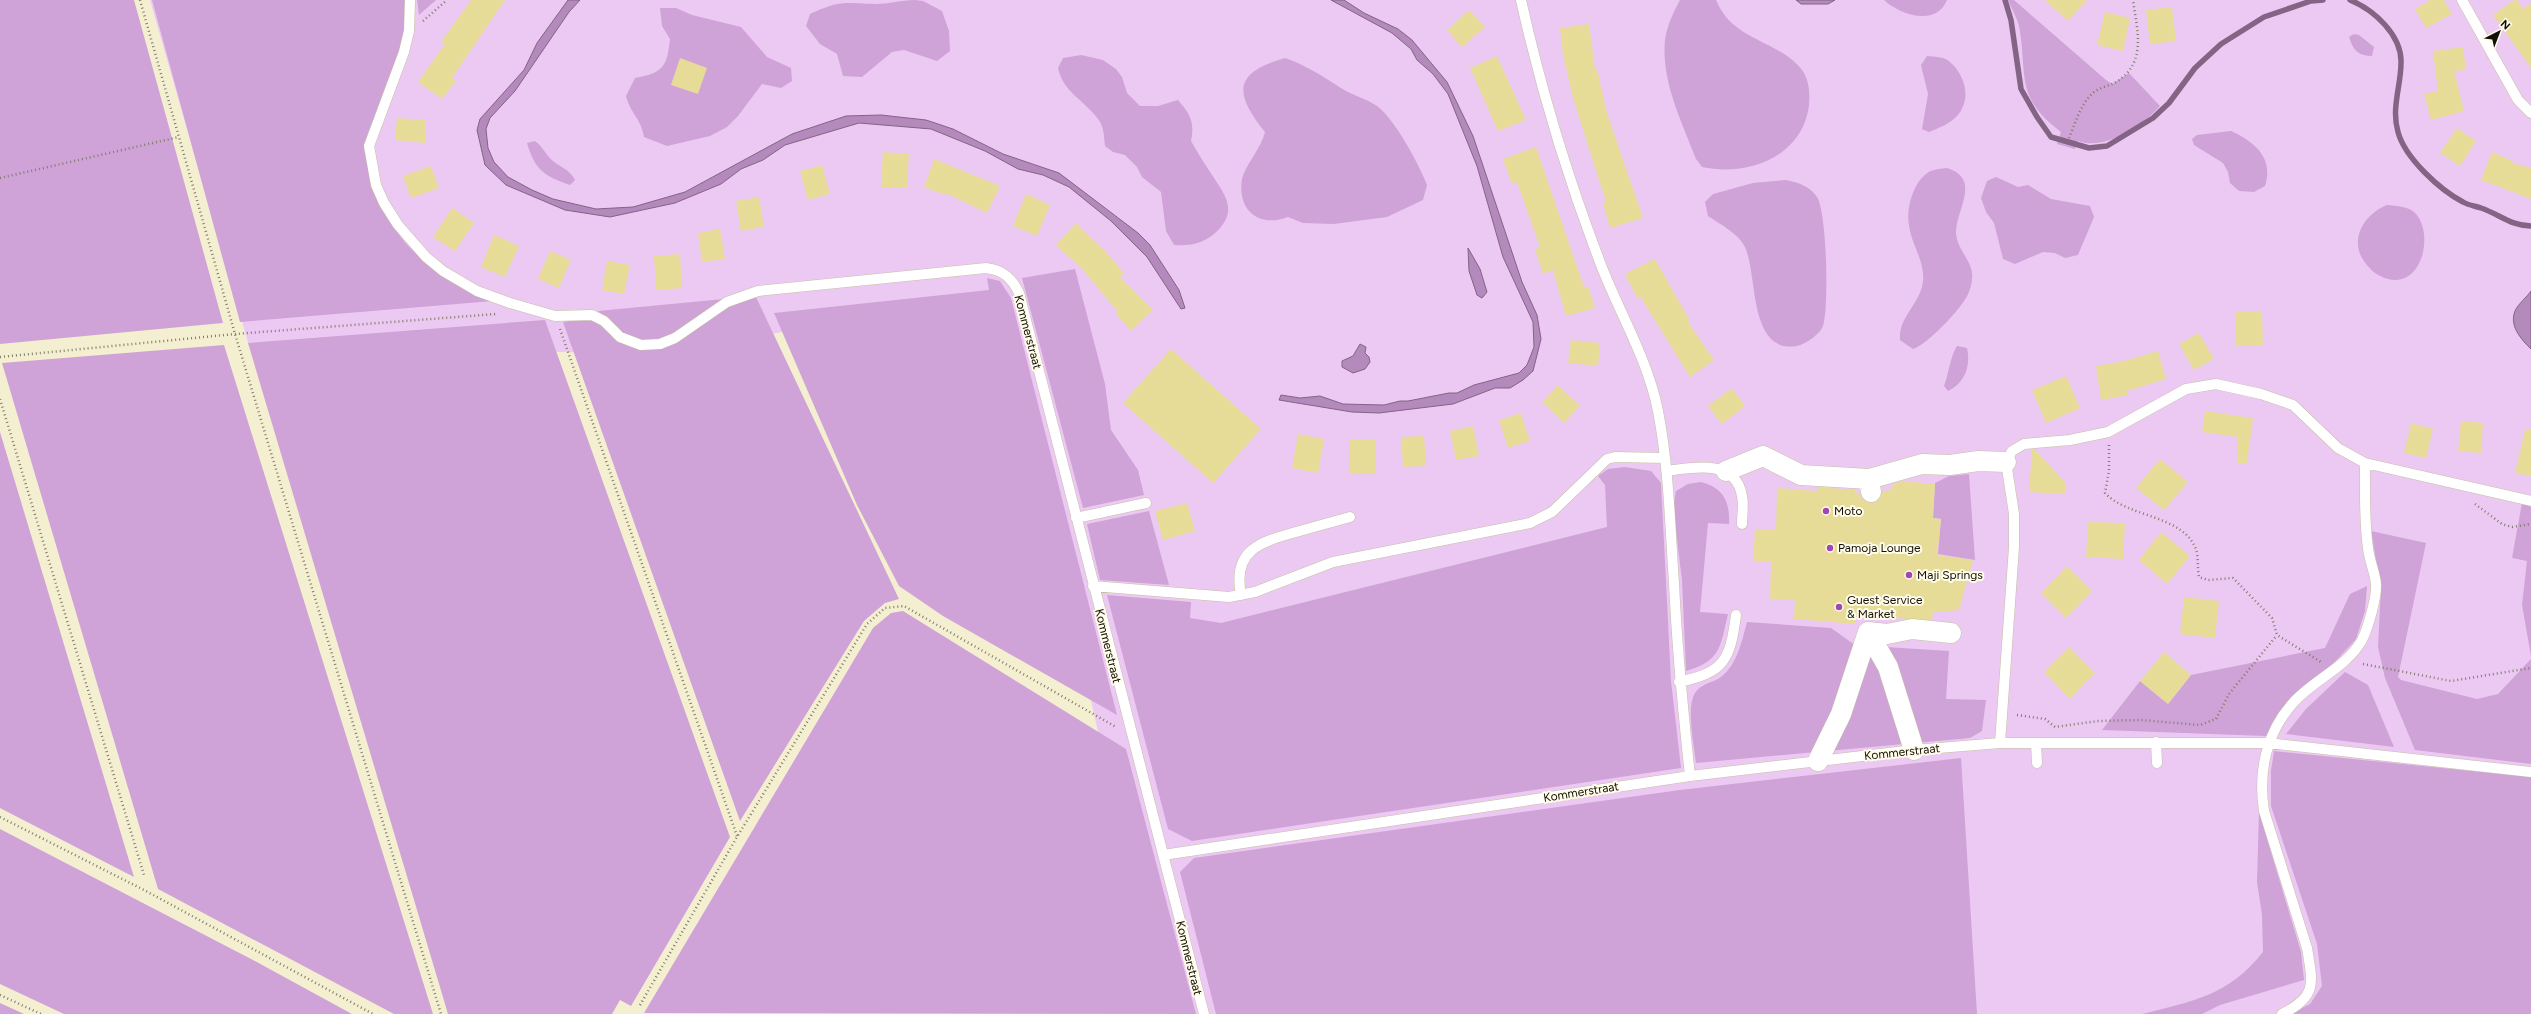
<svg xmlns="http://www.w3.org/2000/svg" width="2531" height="1014" font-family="Figtree,sans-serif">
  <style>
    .green { fill: #ecc9f2 }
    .forest { fill: #cfa3d7 }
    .water { fill: #b489bb; stroke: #836485 }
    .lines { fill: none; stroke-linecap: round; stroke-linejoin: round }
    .stream { stroke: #836485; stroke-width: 5.5 }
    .building { fill: #e7db98 }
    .lane-casing { stroke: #c5c0a3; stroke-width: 11 }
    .street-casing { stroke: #c5c0a3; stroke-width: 21 }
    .path { stroke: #807c69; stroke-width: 2.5; stroke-dasharray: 1 3; stroke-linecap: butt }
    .lane { stroke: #fff; stroke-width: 10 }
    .street { stroke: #fff; stroke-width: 20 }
    .poi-dot { fill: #a147b2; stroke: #fffcea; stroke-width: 1.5 }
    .labels { text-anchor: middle; stroke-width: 4; stroke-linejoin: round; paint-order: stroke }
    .street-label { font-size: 12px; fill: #110f06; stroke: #fffcea }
    .poi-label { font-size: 12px; fill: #110f06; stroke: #fffcea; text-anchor: start }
  </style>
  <rect width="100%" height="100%" fill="#f4efd1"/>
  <path class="green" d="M150 0H2531V1014H1168L1144 941 1001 291 665 354 249 346Z"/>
  <path class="forest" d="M0 0H134L223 323 0 344Z
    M152 0H406L405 30 400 51 365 146C374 172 381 202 394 226 413 263 459 281 493 301L240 322Z
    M417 0H436L419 15Z
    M915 0 923 1 942 11 949 31 950 51 937 61 904 50 892 52 862 77 843 76 837 54 820 44 806 26 810 14C841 0 843 3 875 4 889 4 902 0 915 0Z
    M1680 0H1716C1733 42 1778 39 1802 70 1809 79 1810 93 1809 105 1803 157 1747 177 1702 167L1696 159C1682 122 1661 81 1665 40 1667 26 1673 13 1680 0Z
    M1884 0H1947C1936 27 1900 15 1884 0Z
    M2008 0H2014L2106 80 2112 84 2129 73 2160 106C2142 126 2105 151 2078 141L2075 149 2057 144 2061 132C2014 97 2028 75 2019 26 2017 17 2011 8 2008 0Z
    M660 8H676L692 15 741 27 767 57 791 68 792 81 781 88 762 84 738 116 727 127 710 136 667 146 644 137C641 118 631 115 626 96L635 78C663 73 667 67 670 39L662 26Z
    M2354 34 2359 35 2374 47 2372 56C2358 56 2353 50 2349 37Z
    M1081 55 1103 60 1116 69 1122 77 1127 93 1140 106H1158L1178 100C1190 114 1195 122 1191 141 1197 151 1203 162 1210 172 1225 195 1240 211 1214 234 1202 244 1189 246 1174 245L1166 231 1161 192 1142 177 1137 167 1125 155 1113 152 1105 146C1104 137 1104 126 1098 119 1084 100 1063 92 1058 68L1063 58Z
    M1927 56C1934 57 1944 56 1950 62 1966 76 1972 101 1956 117 1949 124 1939 128 1929 132L1922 129 1928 94 1921 65Z
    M1285 58C1306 65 1322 76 1341 88 1352 95 1365 98 1377 106 1394 118 1419 164 1427 185L1423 200 1387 217 1334 224 1303 223 1288 217C1259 228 1237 211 1242 179 1245 165 1261 149 1265 132 1233 92 1234 73 1285 58Z
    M2231 131C2255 142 2274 158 2265 186L2254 192 2239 191 2230 183 2228 172 2223 163 2194 145 2192 139 2197 135Z
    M535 141C543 147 546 155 553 161 562 168 569 169 575 180L570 185C544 176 535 170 527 143Z
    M1947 168C1982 179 1956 209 1956 233 1957 249 1970 258 1972 273 1973 279 1971 288 1968 294 1962 308 1927 345 1913 349L1900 340C1898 317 1921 303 1923 281 1925 261 1911 244 1909 225 1906 209 1913 184 1926 174 1932 169 1940 169 1947 168Z
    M1996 177 2018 187 2028 185 2051 199 2090 206 2094 217 2078 255 2065 258 2055 253 2043 252 2015 264 2003 259 1994 223 1986 212 1981 198 1987 181Z
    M1785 180C1797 182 1810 186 1817 197 1827 212 1829 308 1823 326 1820 334 1806 344 1797 346 1748 354 1758 275 1745 247 1738 233 1721 225 1708 216L1705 202 1713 194 1753 183Z
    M2387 205C2397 206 2409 206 2416 214 2434 234 2422 288 2388 279 2376 276 2368 268 2362 258 2350 237 2366 213 2387 205Z
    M1075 269 1105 384 1111 430 1138 470 1144 495 1083 508 1022 278Z
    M987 278 1000 281 1011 298 1117 715 943 616 899 586 857 505 774 313 989 290Z
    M756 297 899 599 885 603 864 621 740 821 563 322C571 321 582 318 590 320 606 324 616 345 639 349 674 355 700 323 727 307 736 302 747 300 756 297Z
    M724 299C696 319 659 356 623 334 614 329 606 318 598 311Z
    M545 320 730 837 631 1006 620 1000 612 1014H448L248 343Z
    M224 345 433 1014H394L158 889 2 363Z
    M1957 346 1967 348C1971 366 1965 383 1948 391L1944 386C1949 373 1950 357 1957 346Z
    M0 432 134 877 0 808Z
    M1625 467 1651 471 1661 483 1671 681 1681 768 1192 841 1168 829 1107 595 1191 602 1190 618 1221 623 1607 527 1605 485 1598 476 1608 469Z
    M1969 474 1975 560 1938 554 1941 519 1933 518 1935 483 1949 476Z
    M1701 482C1724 488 1730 502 1729 524L1708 523 1700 612 1728 614C1720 647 1721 661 1686 671L1682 580 1673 507 1676 491 1688 484Z
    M2522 503 2531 506V656L2522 605 2527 561 2512 558Z
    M1149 511 1169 585 1100 580 1087 524Z
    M2371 531 2426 543 2398 677 2401 680 2477 699 2498 694 2531 659V764L2415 750 2385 678 2378 647 2381 588Z
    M2367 586 2365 611 2356 639 2333 664 2290 698 2266 736 2102 730 2140 681 2168 704 2191 675 2325 648 2350 594Z
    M903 611 1126 749 1196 1014 644 1013 873 628 891 613Z
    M1747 622 1831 628 1855 645 1949 651 1946 699 1986 700 1982 731 1970 738 1696 763C1694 745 1686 708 1695 693 1701 683 1713 683 1721 677 1737 665 1742 641 1747 622Z
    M2345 672 2368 685 2394 747 2286 734 2306 709Z
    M2274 751 2531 777V1014H2291L2310 1004 2322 986 2317 944 2271 806V771Z
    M1961 758 1977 1014H1216L1180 872 1194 858 1680 790Z
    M2259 812 2301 952 2304 980 2220 1005 2202 1014H2142C2193 1001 2228 996 2263 952L2262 915 2257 882Z
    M0 829 253 960 352 1014H64L0 984Z
    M0 1003 24 1014H0Z"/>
  <path class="water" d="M568 0H580L569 12 515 91 490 118 486 129 488 148 494 162 508 177 532 190 553 199 596 209 633 207 685 192 792 134 846 116 881 115 926 120 953 129 1003 154 1059 173 1138 233 1150 245 1179 290 1185 308 1181 309 1147 257 1111 221 1069 187 1043 175 1018 169 985 151 931 129 859 123 785 145 763 160 741 169 721 184 675 203 610 217 565 210 506 185 485 165 477 130 480 119 524 70 537 43Z
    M1331 0H1344L1364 13 1398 29 1412 40 1447 82 1473 136 1522 282 1537 315 1541 339 1533 371 1523 380 1510 388H1495L1453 404 1379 413 1352 412 1279 400 1281 395 1300 398 1320 396 1343 404 1384 405 1400 401H1408L1449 393H1457L1474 385 1519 373 1527 365 1534 347 1533 322 1503 257 1477 166 1448 94 1433 74 1417 60 1411 49 1392 33Z
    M1796 0H1835L1828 4H1801Z
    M1468 248 1480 269 1487 292 1482 298 1477 295 1469 271Z
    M2531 291V349C2521 339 2509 326 2515 311 2518 304 2527 297 2531 291Z
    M1360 344 1366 347 1365 353 1369 357 1370 362 1365 369 1353 373 1342 367V361L1353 356Z"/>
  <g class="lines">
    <path class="stream" d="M2005 0 2011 20 2021 89 2037 117 2051 137 2089 148 2107 146 2153 118 2169 103 2195 68 2221 44 2264 17 2311 1 2323 0
      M2350 0C2374 10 2402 35 2401 63 2401 86 2391 108 2398 132 2405 158 2440 190 2463 202 2468 205 2475 206 2481 208 2499 214 2511 226 2531 226"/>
  </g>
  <path class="building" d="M471 0H505L452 78 456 81 442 99 418 82 445 44 441 42Z
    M2045 0H2087L2068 21Z
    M2430 0H2444L2452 14 2426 28 2415 9Z
    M2514 0H2517L2523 9 2531 3V68L2493 15Z
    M2172 7 2176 41 2150 44 2146 10Z
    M1469 10 1485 27 1462 47 1447 30Z
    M2105 12 2130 18 2123 51 2097 45Z
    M1589 24 1595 69H1597L1607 113 1643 218 1610 228 1603 203 1606 202 1573 98 1563 55 1560 28Z
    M2463 47 2466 70 2454 71 2464 111 2431 120 2424 94 2438 91 2433 51Z
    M1497 56 1526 120 1498 131 1470 68Z
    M680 58 707 68 698 94 671 85Z
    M397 118 426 120 425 143 395 140Z
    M2457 128 2476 141 2460 166 2440 153Z
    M1536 147 1584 287 1588 286 1595 308 1566 316 1553 270 1543 274 1535 249 1540 247 1517 182 1512 184 1503 159Z
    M883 152 909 154 907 188 881 187Z
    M2492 152 2513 161 2512 163 2531 168V199L2481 180Z
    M934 159 1000 186 987 213 946 193 945 195 924 187Z
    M822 165 830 194 808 200 800 171Z
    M431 166 439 188 411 198 403 176Z
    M1026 194 1050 205 1037 236 1013 226Z
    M759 197 764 227 741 231 736 201Z
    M452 208 474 223 455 251 433 237Z
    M1076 223 1106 252 1124 273 1120 277 1153 310 1131 331 1116 314 1118 312 1082 269 1056 245Z
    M720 229 725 259 702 262 698 233Z
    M494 235 519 246 505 277 481 267Z
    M550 251 571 260 559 288 538 279Z
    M680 254 682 288 656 290 654 256Z
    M1655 259 1690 321 1688 322 1714 360 1690 377 1640 296 1637 298 1625 274Z
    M607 261 630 265 624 294 602 290Z
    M2262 311 2263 346H2236V312Z
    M2199 333 2214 359 2194 370 2179 344Z
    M1571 340 1600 343 1598 366 1568 363Z
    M1171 349 1261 429 1213 483 1123 403Z
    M2158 351 2166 379 2127 391 2128 395 2101 400 2096 366 2124 361Z
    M2066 376 2080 408 2046 423 2032 390Z
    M1558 385 1580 406 1564 423 1542 402Z
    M1732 388 1745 406 1722 424 1708 406Z
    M2205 411 2253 418 2247 463H2238V437L2202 432Z
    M1521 413 1530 441 1508 448 1499 420Z
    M2461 421 2483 423 2481 453 2458 451Z
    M2411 423 2433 429 2426 458 2404 453Z
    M1473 426 1479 456 1456 460 1450 431Z
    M2525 430H2531V476L2515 473Z
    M1298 434 1324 439 1318 473 1292 468Z
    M1424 436 1426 466 1403 467 1401 437Z
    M1376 439V474H1350L1349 440Z
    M2032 450H2035L2066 483 2065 494 2029 492Z
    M2160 459 2188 482 2164 510 2136 488Z
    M1903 481 1935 484 1933 518 1941 519 1937 555 1973 560 1959 610 1933 612 1932 620 1855 616V624L1794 619 1795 600 1770 599 1771 562 1753 561 1755 529 1776 530 1777 488 1817 491V487L1855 490 1856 493H1859L1862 499 1872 503 1878 501 1882 491 1891 490 1893 484Z
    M1187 503 1195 531 1163 540 1155 511Z
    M2088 522 2125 523 2123 559 2086 557Z
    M2161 532 2190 556 2167 584 2139 560Z
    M2067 566 2092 591 2066 618 2041 593Z
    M2184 597 2219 601 2215 638 2180 634Z
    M2069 647 2095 673 2070 699 2044 672Z
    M2164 652 2191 675 2168 704 2140 681Z"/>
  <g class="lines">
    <g class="lane-casing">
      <path id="lane" d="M410 0 409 31 404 52 369 146 376 185 384 203 398 225 426 257 443 271 477 291 510 303 555 316 592 315 604 321 620 337 641 345 660 344 675 338 727 302 758 291 986 268C1003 270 1012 278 1019 293L1204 1014
        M1521 0C1541 90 1568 179 1601 265 1620 314 1648 360 1658 411 1669 468 1670 526 1674 583 1677 648 1683 711 1690 776
        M2462 0 2518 100 2531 113
        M2365 463 2531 501
        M1667 471C1694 467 1736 459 1742 496 1744 505 1742 516 1742 524
        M1076 518 1146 503
        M1093 586 1229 597 1255 592 1333 562 1530 523 1552 512 1607 459 1615 457 1665 458
        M1241 595C1232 550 1260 542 1296 532 1314 527 1332 522 1350 517
        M1679 682C1725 672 1730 660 1736 615
        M2156 742 2157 763
        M2000 743 2014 547V514L2006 462 2012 451 2024 444 2070 440 2108 432 2186 389 2216 384 2261 394 2293 405 2338 448 2365 463C2365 492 2364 520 2368 548 2369 560 2375 572 2376 584 2377 597 2368 628 2362 640 2346 668 2313 680 2293 703 2266 733 2258 772 2264 811L2307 948C2313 984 2317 997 2282 1014
        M2036 743 2037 763
        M1163 855 1690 776 1914 750 2000 743H2268L2531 772"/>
    </g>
    <g class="street-casing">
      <path id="street" d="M1726 471 1763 456 1801 475 1869 479 1871 492
        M1869 479 1922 464 1950 465 1978 461 2006 462
        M1868 632 1888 667 1914 750
        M1868 632 1887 634 1912 629 1951 633
        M1818 761 1841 714 1868 632"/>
    </g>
    <path class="path" d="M140 0 235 334 441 1014
      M423 21 447 0
      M2069 138C2075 124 2081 103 2093 93 2100 87 2110 86 2118 81 2147 61 2137 30 2133 0
      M0 178 179 137
      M560 329 737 836
      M0 357 235 334 496 314
      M0 399 144 875
      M2109 445V471L2105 493C2127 517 2181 515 2195 547 2199 555 2197 568 2199 577L2208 580 2233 578 2272 618 2277 635 2321 662
      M2475 504 2502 524 2512 527 2531 524
      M2363 664 2451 681 2531 668
      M2017 715 2045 719 2055 727 2098 721 2141 720 2200 725 2216 719 2229 694 2277 635
      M0 817 144 890 373 1014
      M0 995 41 1014
      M640 1005 737 837 867 624 885 608 904 606 1116 727"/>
    <use href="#lane" class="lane"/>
    <use href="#street" class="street"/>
  </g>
  <g class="poi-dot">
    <circle cx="1826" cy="511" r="4"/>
    <circle cx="1830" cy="548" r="4"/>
    <circle cx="1909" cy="575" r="4"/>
    <circle cx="1839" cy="607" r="4"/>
  </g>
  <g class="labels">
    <g class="street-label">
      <text transform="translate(1028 332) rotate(75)" y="4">Kommerstraat</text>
      <text transform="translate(1108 646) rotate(76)" y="4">Kommerstraat</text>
      <text transform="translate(1902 752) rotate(-6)" y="4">Kommerstraat</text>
      <text transform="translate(1581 792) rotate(-9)" y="4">Kommerstraat</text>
      <text transform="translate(1189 958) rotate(76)" y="4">Kommerstraat</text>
    </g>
    <g class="poi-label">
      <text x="1834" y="515">Moto</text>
      <text x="1838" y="552">Pamoja Lounge</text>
      <text x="1917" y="579">Maji Springs</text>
      <text x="1847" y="604">Guest Service<tspan x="1847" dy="14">&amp; Market</tspan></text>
    </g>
  </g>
  <g transform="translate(2499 32) rotate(42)" stroke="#fffcea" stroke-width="3" paint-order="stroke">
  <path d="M0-3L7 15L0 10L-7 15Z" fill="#110f06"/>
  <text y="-6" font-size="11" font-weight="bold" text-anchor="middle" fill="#110f06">N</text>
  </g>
</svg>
